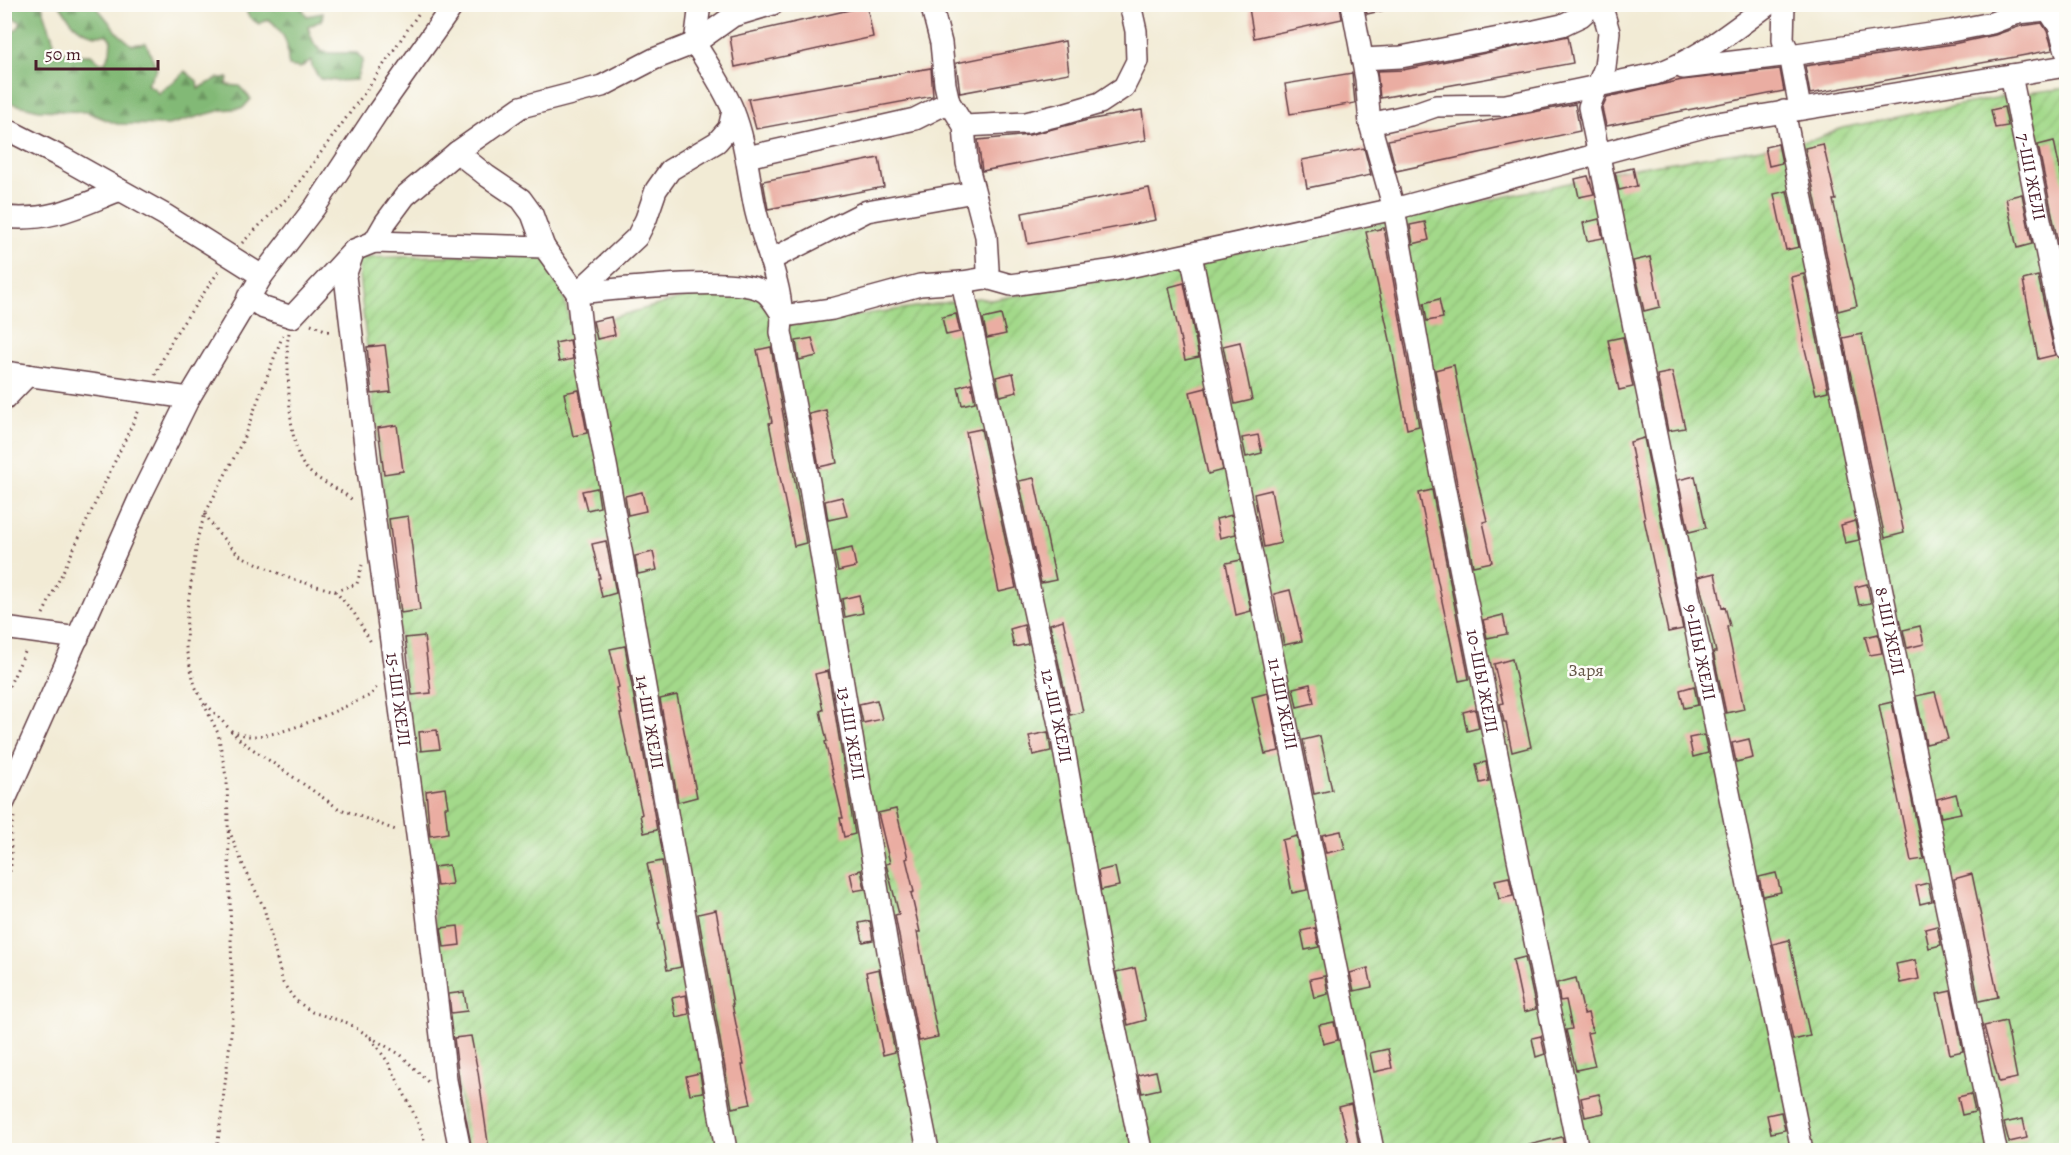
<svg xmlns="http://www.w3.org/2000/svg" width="2071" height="1155" font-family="Alegreya,serif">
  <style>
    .forest { fill: url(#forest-firs); stroke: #666c50; stroke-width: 1.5 }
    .garden { fill: url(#garden-furrows); stroke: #767c5a; stroke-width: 1.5 }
    .building { fill: #eaada2 }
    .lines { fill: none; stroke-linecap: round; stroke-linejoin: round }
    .minor-casing { stroke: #633e44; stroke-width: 24 }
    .path { stroke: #633e44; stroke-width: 3; stroke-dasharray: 1.5 4.5; stroke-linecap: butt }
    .minor { stroke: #fff; stroke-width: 21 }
    .labels { text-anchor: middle; stroke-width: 5; stroke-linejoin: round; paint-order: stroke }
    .street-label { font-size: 18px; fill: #4a1f2b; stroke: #fdfcf7 }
    .park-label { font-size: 18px; fill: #655748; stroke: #fdfcf7 }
  </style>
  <defs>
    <pattern id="forest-firs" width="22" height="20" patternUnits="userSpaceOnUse" patternTransform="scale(1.5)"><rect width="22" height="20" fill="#82b976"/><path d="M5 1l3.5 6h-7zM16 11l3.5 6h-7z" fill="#6c9661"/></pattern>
    <pattern id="garden-furrows" width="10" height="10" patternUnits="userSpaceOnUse" patternTransform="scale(1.5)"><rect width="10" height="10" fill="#a3d98a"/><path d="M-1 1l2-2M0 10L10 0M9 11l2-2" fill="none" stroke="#8eba77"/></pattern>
  </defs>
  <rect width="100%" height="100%" fill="#fdfcf7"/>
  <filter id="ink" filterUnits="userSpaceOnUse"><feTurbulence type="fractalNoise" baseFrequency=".0167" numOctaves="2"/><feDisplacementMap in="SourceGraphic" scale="12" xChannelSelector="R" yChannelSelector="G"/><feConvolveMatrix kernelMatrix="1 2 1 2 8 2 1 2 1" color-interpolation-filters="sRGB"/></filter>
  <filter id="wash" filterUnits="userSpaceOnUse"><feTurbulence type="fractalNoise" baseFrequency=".008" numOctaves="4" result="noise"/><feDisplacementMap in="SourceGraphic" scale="24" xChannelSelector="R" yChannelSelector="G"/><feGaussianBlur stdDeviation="1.35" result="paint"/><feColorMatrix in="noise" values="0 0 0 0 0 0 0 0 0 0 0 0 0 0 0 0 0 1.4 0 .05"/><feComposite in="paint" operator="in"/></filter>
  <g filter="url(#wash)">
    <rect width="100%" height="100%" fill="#f2ebd5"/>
    <path class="forest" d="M8 5H42L55 45 69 55H91L99 62H105L110 52 111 40 107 35C102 34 97 36 92 34 76 31 68 17 60 5H95L119 34 132 45 146 43 157 69 147 84 156 90 158 94C167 85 178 81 185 71L197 81 198 89 218 78H228L226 85 239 86 251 99 243 108 222 110 168 125 117 124 87 112 39 110 5 102V30L13 31 18 28 21 22 11 17Z
      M246 5H303V10L307 16 323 13 322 20 308 27C317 62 329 51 357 53L363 60 356 80 338 81 320 79 312 67 311 60 300 68 289 66C287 59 288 53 287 46 285 36 276 24 268 19L259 24C249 18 246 16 246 5Z"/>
    <path class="garden" d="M2066 88V1150H466L412 749 357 258 529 254 555 265 571 325 611 318 687 297 736 291 760 298 777 327 978 298 992 300C1192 262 1392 221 1592 178L1603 173 1817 139 1842 128 2006 96Z"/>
    <g id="blocks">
      <path class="building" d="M1267 4H1340L1342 19 1254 38 1249 8Z
        M1365 4H1384L1385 10 1367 14Z
        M867 6 873 37 735 67 730 37Z
        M2042 23 2047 31 2053 50 1810 94 1805 66 1953 44 1995 35 2021 26Z
        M1568 36 1573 63 1380 98 1377 71 1403 70Z
        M1065 41 1069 73 960 93 956 63Z
        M931 68 933 96 756 129 748 99Z
        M1780 69 1784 91 1606 126 1602 108 1607 97 1682 80Z
        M1352 73 1355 103 1290 114 1285 84Z
        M1575 104 1580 131 1396 171 1388 140Z
        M2004 107 2008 126 1995 128 1991 110Z
        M1142 110 1146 140 982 171 978 140 1029 135 1088 120Z
        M2054 141 2067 203V287L2038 145Z
        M1778 144 1782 163 1769 166 1765 147Z
        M1823 144 1836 200H1833L1857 306 1838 311 1805 148Z
        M1364 148 1371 175 1307 188 1302 160Z
        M879 158 884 187 768 209 763 181Z
        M1633 168 1637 186 1619 190 1615 172Z
        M1588 176 1594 194 1579 197 1575 179Z
        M1149 188 1156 220 1028 244 1022 213Z
        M1787 191 1799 247 1786 250 1774 194Z
        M2022 194 2032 244 2017 248 2006 198Z
        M1599 219 1603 238 1587 241 1583 223Z
        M1425 222 1429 240 1413 244 1410 225Z
        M1384 228 1419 426 1407 429 1392 349 1366 232Z
        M1650 257 1660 307 1644 311 1633 261Z
        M1804 274 1828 391 1816 394 1803 341H1804L1791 277Z
        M2038 276 2055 355 2038 359 2023 280Z
        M1184 283 1199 357 1185 360 1169 287Z
        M1439 299 1443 318 1427 321 1424 303Z
        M956 314 960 332 946 335 942 317Z
        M1001 315 1006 334 987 338 983 319Z
        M611 317 615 335 597 339 593 321Z
        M1862 334 1904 533 1885 538 1843 338Z
        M1623 337 1633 387 1619 390 1608 340Z
        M812 338 817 356 799 360 796 341Z
        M570 340 573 359 559 362 555 343Z
        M1240 342 1252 400 1235 404 1223 346Z
        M385 345 391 392 372 394 367 347Z
        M771 347 806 543 794 546 769 423 772 422 757 350Z
        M1454 365 1464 423 1487 521 1483 522 1492 562 1473 566 1435 370Z
        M1672 372 1685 428 1668 431 1657 375Z
        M1013 373 1017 392 1000 396 996 377Z
        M971 383 975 402 962 405 958 387Z
        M1206 388 1223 470 1208 474 1190 392Z
        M579 390 587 433 573 436 564 393Z
        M826 410 837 463 819 467 809 414Z
        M397 425 403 471 384 474 378 428Z
        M981 429 1016 588 999 592 966 432Z
        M1258 435 1262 453 1246 457 1242 438Z
        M1644 438 1683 629 1668 632 1644 519H1645L1630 442Z
        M1695 476 1706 528 1689 532 1678 480Z
        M1034 478 1056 580 1041 583 1019 481Z
        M597 488 600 507 587 510 582 491Z
        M1271 490 1281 543 1264 547 1254 494Z
        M1432 490 1469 679 1459 681 1419 493Z
        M642 492 646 511 628 515 625 496Z
        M842 497 847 516 828 520 825 501Z
        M1232 515 1236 534 1220 538 1216 519Z
        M408 516 420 610 401 613 389 519Z
        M1855 521 1859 540 1845 543 1841 525Z
        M606 541 616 593 602 597 598 578H600L592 544Z
        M852 548 856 567 838 571 834 552Z
        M653 552 657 570 638 574 635 556Z
        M1241 560 1251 611 1236 615 1226 563Z
        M1715 573 1722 608 1725 607 1730 626 1727 627 1744 709 1726 713 1713 652H1716L1698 577Z
        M1867 584 1871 603 1859 605 1855 587Z
        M1290 590 1302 641 1284 645 1274 594Z
        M859 595 863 613 845 617 842 599Z
        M1503 615 1507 634 1487 638 1483 620Z
        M1063 620 1083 712 1070 715 1050 624Z
        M1024 625 1028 644 1014 647 1010 629Z
        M1920 626 1924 644 1907 648 1903 630Z
        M1878 634 1882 653 1870 655 1865 637Z
        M424 636 431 693 412 695 405 638Z
        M625 646 657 830 644 833 640 815 642 814 620 714H622L616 688 619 687 610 649Z
        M1512 659 1531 747 1512 752 1506 722H1504L1500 704 1503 703 1494 664Z
        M828 671 855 834 844 837 840 818H843L825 742 827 741 820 711 823 710 815 674Z
        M1310 684 1314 703 1297 707 1293 688Z
        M1694 686 1698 705 1684 708 1680 690Z
        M1935 692 1948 739 1926 744 1916 696Z
        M1268 693 1279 751 1265 754 1252 697Z
        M677 695 697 797 678 802 660 699Z
        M877 700 882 719 863 723 859 704Z
        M1892 702 1924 859 1911 861 1879 705Z
        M1475 709 1479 728 1467 731 1463 712Z
        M437 730 440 749 421 751 419 732Z
        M1048 732 1051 751 1033 755 1029 736Z
        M1704 735 1708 753 1693 757 1689 738Z
        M1320 736 1332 790 1314 794 1303 740Z
        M1749 739 1753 758 1736 762 1732 743Z
        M1486 762 1489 781 1480 783 1476 764Z
        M445 788 448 807H445L448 833 430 836 426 791Z
        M1956 794 1961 813 1941 817 1937 799Z
        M896 809 908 858 906 859 914 892 911 893 920 932H917L938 1037 919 1041 895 915 899 914 886 864 890 863 878 813Z
        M1341 831 1345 849 1326 853 1322 835Z
        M1297 836 1307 890 1292 893 1282 840Z
        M662 861 681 967 667 970 658 923H660L647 864Z
        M449 865 452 884 437 886 434 867Z
        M1115 867 1119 886 1101 890 1098 871Z
        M861 870 865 889 854 891 850 873Z
        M1776 873 1781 892 1763 896 1759 877Z
        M1972 874 1998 997 1979 1001 1954 879Z
        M1509 877 1513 896 1499 899 1495 880Z
        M1928 883 1932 901 1920 904 1916 886Z
        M716 910 733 1004H732L744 1065H742L751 1104 732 1108 698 914Z
        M870 921 873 940 863 942 859 923Z
        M458 926 460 945 444 947 441 928Z
        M1937 926 1941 945 1929 948 1925 929Z
        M1315 928 1319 947 1305 950 1301 931Z
        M1789 940 1810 1036 1793 1040 1773 944Z
        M1525 957 1536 1009 1524 1012 1513 960Z
        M1915 960 1919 979 1900 983 1896 964Z
        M1135 968 1146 1020 1128 1025 1116 972Z
        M1368 968 1372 987 1354 991 1350 973Z
        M879 969 895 1052 883 1055 866 972Z
        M1325 976 1328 994 1314 998 1310 979Z
        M1576 978 1584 1014 1588 1013 1593 1032 1587 1033 1595 1066 1576 1070 1566 1030 1572 1029 1566 1000 1560 1001 1557 983Z
        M1951 991 1963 1051 1950 1054 1937 994Z
        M464 992 467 1011 451 1013 449 994Z
        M686 995 689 1014 676 1017 672 998Z
        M2006 1021 2017 1078 1999 1082 1984 1026Z
        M1334 1022 1338 1040 1323 1044 1319 1025Z
        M471 1036 478 1072 489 1150H472L460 1087 454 1038Z
        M1541 1036 1545 1054 1536 1057 1532 1038Z
        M1388 1049 1392 1068 1374 1072 1370 1053Z
        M1156 1071 1160 1089 1142 1093 1138 1075Z
        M700 1073 703 1092 690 1094 686 1076Z
        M1599 1094 1604 1113 1585 1117 1581 1098Z
        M1971 1094 1975 1112 1962 1115 1958 1097Z
        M1351 1104 1360 1150H1350L1339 1107Z
        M1781 1112 1785 1130 1771 1133 1767 1115Z
        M2023 1119 2027 1138 2009 1142 2004 1123Z
        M1562 1137 1565 1150H1530L1529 1145Z"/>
    </g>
  </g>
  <g filter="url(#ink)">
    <use href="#blocks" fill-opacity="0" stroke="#633e44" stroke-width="1.5"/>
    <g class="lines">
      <g class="minor-casing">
        <g id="minor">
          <path id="s1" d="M700 4 695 43C708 65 723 86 733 110 746 142 748 175 755 208 764 248 786 291 781 332L809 482 888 951 928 1150"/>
          <path d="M931 4 941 43 945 84 949 102 964 126 967 163 986 236 988 269 986 278"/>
          <path id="s2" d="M1352 4 1366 79 1370 124 1394 209 1433 430 1509 815 1578 1150"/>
          <path id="s3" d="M1601 4 1609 32 1605 67 1589 107 1802 1150"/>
          <path d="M1784 4 1783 40 1790 55 1800 108"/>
          <path d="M2044 4 2059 26 2066 51"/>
          <path d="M1362 59 1401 57 1535 31 1562 25 1581 16 1594 4"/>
          <path d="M1683 68 1790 55 1951 31 1992 23 2018 13 2066 8"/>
          <path id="s4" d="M2011 75 2066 349"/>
          <path id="s5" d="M1784 111 1996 1150"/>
          <path d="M1370 124 1410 115 1436 106 1506 105 1655 74C1698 60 1732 31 1769 4"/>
          <path d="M964 126 1026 123 1063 114 1100 103 1124 87 1137 61 1136 31 1130 4"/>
          <path d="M4 128 63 158 165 215 262 276"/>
          <path d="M457 152 487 176 521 199 532 214 544 247"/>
          <path d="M747 157 915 119 949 102"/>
          <path d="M4 217C51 222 79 206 120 190"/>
          <path d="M374 242 385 223 405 196 457 152 521 107 602 86 654 59 695 43 733 16 773 4"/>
          <path id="s6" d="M1191 255C1254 553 1312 852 1373 1150"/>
          <path id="s7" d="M352 256 345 276 367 462 424 887 446 1080 460 1150"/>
          <path d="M770 260 867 211 974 192"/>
          <path id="s8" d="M962 282 1062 738 1101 961 1141 1150"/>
          <path d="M248 297 264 308 292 317 354 250 374 242 544 247 577 293C612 290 742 273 766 293 773 299 778 309 783 316L832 309 920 285 962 282 986 278 1011 285 1115 270 1394 209 1711 124 2066 66"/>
          <path d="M4 372 189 398"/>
          <path d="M4 400 28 375"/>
          <path d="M4 628 78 638"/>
          <path d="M4 802 140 497 189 398 262 276 315 207 377 113 454 4"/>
          <path d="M726 1150 607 470 583 345 577 293 637 237 646 219 656 190 670 170 717 142 729 128 733 111"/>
        </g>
      </g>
      <path class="path" d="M242 243 289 196 363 95 425 4
        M311 324 332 333
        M289 333 287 344C289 374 287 445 305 467 318 483 340 487 354 502
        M155 375 174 336 219 271
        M205 514 217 532 239 555 291 579 335 591 357 584 362 565
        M335 591 354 613 372 644
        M43 614 140 408
        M4 697 26 650
        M206 704 241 741 338 808 398 831
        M231 731C238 733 247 737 254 736 289 735 338 709 371 695L378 685
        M229 830 243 865 264 908 283 983 295 1000 312 1012 348 1023 369 1036 388 1062 410 1105 424 1137 426 1150
        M4 882C16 870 9 846 11 831 11 826 13 822 14 817
        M370 1037 401 1055 428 1082
        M217 1150 233 1017 227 782 218 733 195 686 186 649 187 610 198 536 205 514 242 442 284 332"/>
      <use href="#minor" class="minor"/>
    </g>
  </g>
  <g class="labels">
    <g class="street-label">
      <text dy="6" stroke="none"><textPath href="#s4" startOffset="104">7-ШІ ЖЕЛІ</textPath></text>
      <text dy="6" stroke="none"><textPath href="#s5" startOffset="531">8-ШІ ЖЕЛІ</textPath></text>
      <text dy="6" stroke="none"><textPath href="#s3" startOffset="664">9-ШЫ ЖЕЛІ</textPath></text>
      <text dy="6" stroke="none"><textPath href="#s2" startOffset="690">10-ШЫ ЖЕЛІ</textPath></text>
      <text dy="6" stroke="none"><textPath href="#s7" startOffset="448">15-ШІ ЖЕЛІ</textPath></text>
      <text dy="6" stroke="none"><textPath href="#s6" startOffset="458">11-ШІ ЖЕЛІ</textPath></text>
      <text dy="6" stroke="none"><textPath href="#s8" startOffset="444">12-ШІ ЖЕЛІ</textPath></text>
      <text transform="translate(650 722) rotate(80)" y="6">14-ШІ ЖЕЛІ</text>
      <text dy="6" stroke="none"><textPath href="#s1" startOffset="752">13-ШІ ЖЕЛІ</textPath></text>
    </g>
    <g class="park-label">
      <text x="1586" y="676">Заря</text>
    </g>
  </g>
  <rect width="2071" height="1155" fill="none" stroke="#fdfcf7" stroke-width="24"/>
  <path d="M36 60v9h122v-9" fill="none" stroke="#4a1f2b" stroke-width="3"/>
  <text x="45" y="60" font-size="18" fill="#4a1f2b" stroke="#fdfcf7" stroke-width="4.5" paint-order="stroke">50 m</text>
</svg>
